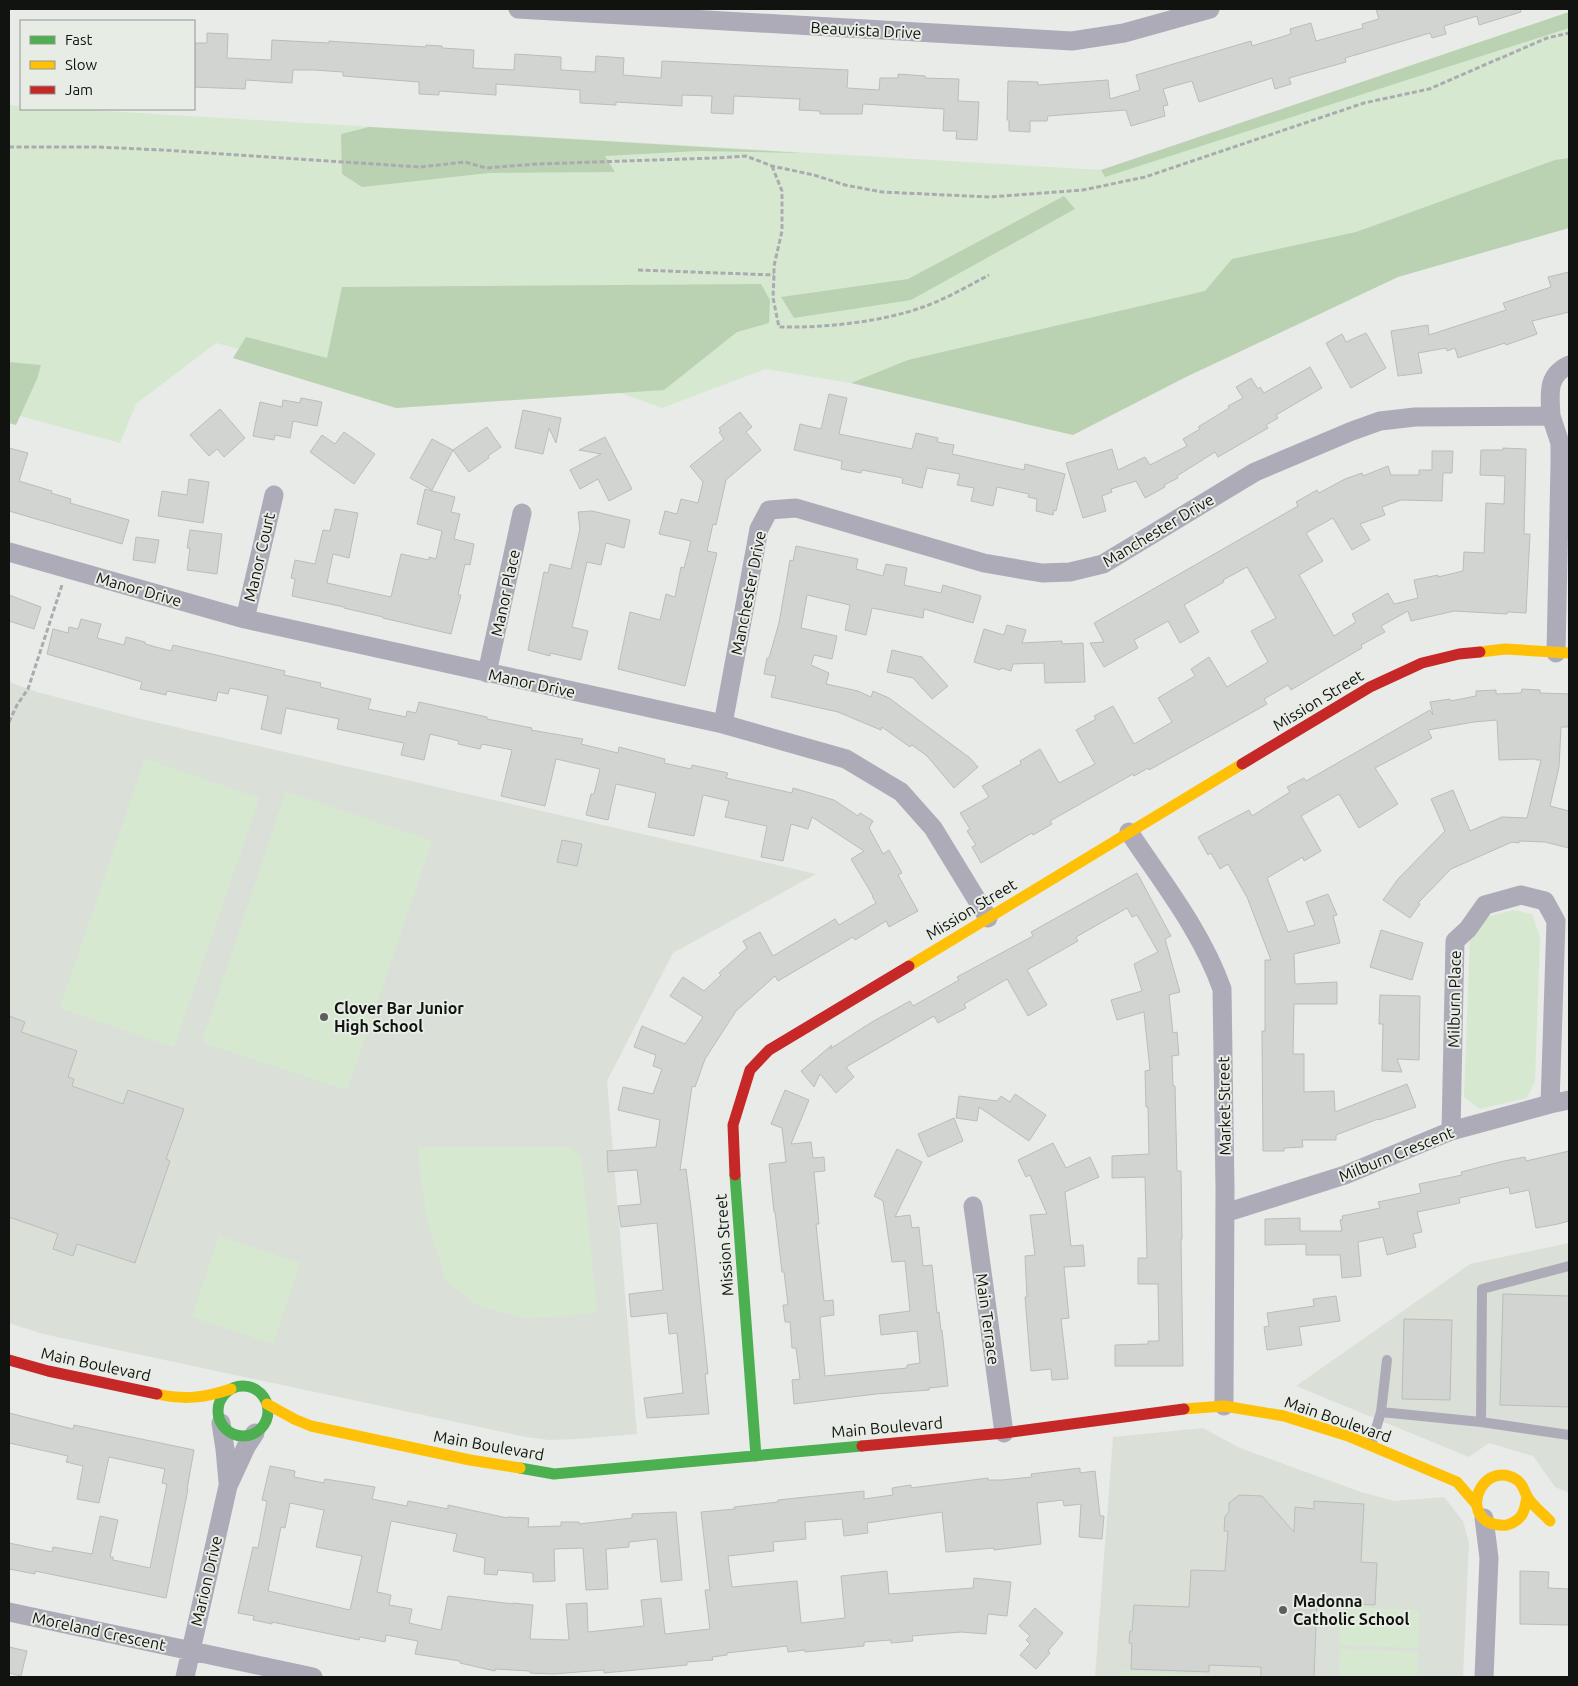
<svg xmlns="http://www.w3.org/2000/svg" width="1578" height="1686" font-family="Ubuntu,sans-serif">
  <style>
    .built { fill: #dae0d7 }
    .green { fill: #d6e9d0 }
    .forest { fill: #bad1b2 }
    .building { fill: #d1d4d0; stroke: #babdb9; fill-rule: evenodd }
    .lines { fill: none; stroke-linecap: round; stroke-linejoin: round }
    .path { stroke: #acaab1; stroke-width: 3; stroke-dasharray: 5 2.5; stroke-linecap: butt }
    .lane { stroke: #aeabb8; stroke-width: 10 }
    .street { stroke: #aeabb8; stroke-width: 19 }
    .fast { stroke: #4caf50; stroke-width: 11 }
    .slow { stroke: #ffc107; stroke-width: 11 }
    .jam { stroke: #c62828; stroke-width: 11 }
    .poi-dot { fill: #5c5f5b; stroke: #e7ede5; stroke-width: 2 }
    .labels { text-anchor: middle; stroke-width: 4; stroke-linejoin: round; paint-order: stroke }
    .street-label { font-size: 16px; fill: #111310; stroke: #e7ede5 }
    .poi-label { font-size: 16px; font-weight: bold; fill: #111310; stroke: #e7ede5; text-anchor: start }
  </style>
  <rect width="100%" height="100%" fill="#e8ebe7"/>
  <path class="built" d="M9 682 37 692 141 719 816 874 673 953 607 1081 637 1434 577 1439 549 1440 526 1437 43 1334 9 1323Z
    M1569 1243V1493L1555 1487 1533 1456 1489 1443 1469 1457 1296 1386 1470 1264Z
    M1203 1428 1240 1448 1361 1492 1394 1501 1444 1497 1463 1521 1469 1543 1463 1677H1095L1113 1437Z"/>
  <path class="green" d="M1569 12V208L851 383 765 369 662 408 507 352 385 386 216 343 136 404 120 443 9 413V105L21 106V109H72L1101 170Z
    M145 759 259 798 174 1047 60 1008Z
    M286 792 432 841 347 1090 202 1042Z
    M1513 910 1532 914 1540 937 1535 1081 1527 1098 1480 1109 1464 1097 1470 934 1483 918Z
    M419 1147H569L581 1157 597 1312 568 1316 524 1318 477 1305 446 1281 427 1219 420 1172Z
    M219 1236 300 1263 273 1344 192 1317Z
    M1341 1607 1419 1610 1418 1648 1339 1645Z
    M1340 1649 1418 1652 1417 1677H1339Z
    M1121 1671 1206 1675V1677H1121Z"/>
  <path class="forest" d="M1569 12V28L1105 177 1101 170Z
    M369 127 802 153 699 151 605 156 615 172 489 173 362 187 342 174 341 134Z
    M1569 158V228L1398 277 1186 377 1073 435 851 383 908 360 1205 291 1232 259 1356 232 1555 160Z
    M1064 196 1075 209 911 300 794 318 781 297 908 279Z
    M761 284 770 300 769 323 737 332 664 390 396 408 233 358 246 337 327 358 342 287Z
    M9 362 41 365 37 379 16 425 9 423Z"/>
  <path class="building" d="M1376 9H1520L1521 12 1479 25 1477 16 1444 26 1446 34 1432 38 1430 33 1345 58 1346 62 1289 78 1291 84 1275 89 1272 78 1199 102 1192 81 1163 89 1168 105 1163 106 1165 116 1131 126 1126 110 1048 116 1047 121H1030V132L1009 131V120H1007L1008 81 1038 82V85L1108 80 1110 99 1140 90 1136 75 1251 41 1252 46 1291 34 1290 29 1311 23 1316 41 1363 28 1362 24 1379 19Z
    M207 33 228 34 227 58 271 60 272 40 329 43V41L342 42 426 47V45L442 46V48L474 50 473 68 514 70 515 54 561 57V70L595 72 596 56 624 58 623 75 661 78 662 61 848 70 847 88 879 90 880 78H898V74L925 76V78L959 79 958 101 979 102 977 140 956 139 957 131H943L944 109 863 104 862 114H820V111L799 110 800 99 734 96 733 114 711 113 712 96 682 95V106L616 102V105L580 103V90L496 84V95L439 91V95L419 94V82L343 76V72L314 70H293L292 83 246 80 245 89 194 87V43H207Z
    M1569 272V312L1532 321 1537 334 1506 345 1505 343 1458 358 1455 348 1447 351 1446 348 1418 353 1422 373 1398 376 1391 331 1428 325 1429 335 1506 310 1503 303 1551 287 1548 277Z
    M1366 333 1386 368 1351 388 1326 343 1342 334 1346 342Z
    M1310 367 1322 388 1276 415 1278 418 1266 425 1268 428 1218 457 1215 452 1177 476 1178 478 1164 485 1165 487 1145 498 1136 481 1111 489 1112 492 1102 496 1106 511 1083 518 1066 463 1112 449 1118 470 1145 457 1150 465 1187 446 1183 439 1200 429 1198 427 1229 408 1228 406 1243 398 1236 387 1251 378 1258 389 1260 387 1264 393Z
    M829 394 847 398 839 434 912 449 916 433 938 438 937 442 954 445 952 454 1024 470 1025 464 1065 474 1056 511 1054 510 1053 515 1036 511 1037 499 1028 497 1029 494 997 487 993 506 971 501 974 488 957 485 960 474 927 468 922 488 902 483 903 478 862 470 861 473 841 469 842 461 794 450 800 424 821 429Z
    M301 398 322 402 317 426 293 421 290 438 275 435 274 440 253 436 260 402 282 407 283 400 300 403Z
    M220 409 245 438 224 457 217 449 209 456 190 435Z
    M523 410 561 418 556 443 549 428 543 454 515 448Z
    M740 412 752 427 746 432 761 450 726 480 716 525 713 524 707 551 717 553 685 686 618 669 630 612 660 620 666 594 675 597 681 567 684 568 691 541 659 534 665 511 677 514 681 499 698 503 703 482 690 466 724 439 719 432 721 431 719 428Z
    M487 427 501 447 488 456 489 458 469 472 453 450Z
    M344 432 375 454 354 484 310 452 322 435 335 444Z
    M605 437 632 489 609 501 598 479 580 489 570 470 601 454 579 450Z
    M432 439 453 450 432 490 410 478Z
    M9 448 28 453 19 481 52 491 51 493 71 499 70 503 129 520 122 544 9 511Z
    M1503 448 1526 449 1524 534H1530L1526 613 1507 612V614L1454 611 1411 621 1408 611 1381 626 1385 632 1361 645 1362 648 1321 672 1291 690 1288 685 1264 699 1267 704 1230 725 1149 770 1148 768 1134 776 1133 774 1050 821 1052 824 1033 835 1032 833 981 863 972 847 976 845 967 831 970 829 960 813 989 797 982 786 1021 764 1020 761 1040 749 1059 783 1095 764 1076 730 1096 719 1094 716 1113 706 1134 744 1172 722 1158 698 1195 676 1191 669 1209 657 1227 687 1268 662 1251 631 1276 618 1247 567 1223 580 1224 582 1184 605 1199 632 1180 643 1168 621 1134 640 1138 648 1104 667 1090 643 1104 642 1094 623 1298 506 1296 502 1317 490 1319 493 1345 479 1362 473 1363 476 1388 466 1391 475H1419V470H1432V451H1453L1452 473H1443L1442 501 1401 500 1382 507 1385 515 1360 524 1370 540 1352 550 1333 518 1306 533 1323 561 1299 575 1334 636 1356 622 1352 614 1388 593 1394 604 1418 598 1414 580 1438 575V577L1463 571 1464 552 1484 553 1486 503 1504 504 1505 476 1480 475 1481 450H1503Z
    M189 479 209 482 203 523 158 516 162 491 187 495Z
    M425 489 455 497 451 512 460 514 454 539 474 544 470 565 465 564 458 595H461L451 634 383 618V617L344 608V607L292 596 295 579 291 578 295 560 315 564 323 530 330 531 335 509 358 513 349 558 333 554 327 583 391 597 401 554 429 560V557L436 559 442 531 417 524Z
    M592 511 630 520 624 548 606 543 601 565 587 562 572 627 588 631 581 660 550 653V656L528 650 544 572 548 573 550 564 571 569 580 529 578 512Z
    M190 530 222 534 217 574 187 570 190 548H187Z
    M136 537 159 540 155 563 133 560Z
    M796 546 858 559 856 569 883 576 886 564 907 568 904 585 941 593 943 585 981 596 973 623 924 609 923 618 872 608 866 635 845 630 850 605 807 595 801 628 837 636 832 659 814 655 811 665 829 673 826 684 858 691 871 697 873 691 889 698 970 758 978 767 954 788 927 756 912 745 910 747 882 727 881 730 838 712 771 697 776 676 764 674 767 658H769L779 623 790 560 793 561Z
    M9 595 41 607 34 629 9 621Z
    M81 619 101 624 97 638 124 645 126 637 145 642V644L171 651 173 645 285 671 284 675 321 683 320 687 371 699 368 709 406 717 407 711 416 713 419 702 487 717V719L532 728 531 730 583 739 581 744 618 753 619 747 665 759 664 763 691 769 692 765 728 773 726 778 792 793 793 788 834 800 858 816 860 813 873 821 869 828 883 854 889 850 902 873 898 875 918 911 889 927 886 921 855 940 853 937 778 981 775 976 736 1011 705 1059 695 1087 692 1086 680 1170 686 1169 692 1216 708 1374H705L709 1414 647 1418 644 1398 683 1393 677 1333 669 1334 667 1313 631 1317 629 1294 663 1290 657 1223 621 1227 618 1206 641 1204 637 1170 608 1172 607 1151 656 1147 660 1120 618 1110 623 1087 653 1094 662 1069 653 1066 656 1055 634 1047 642 1026 685 1044 703 1017 670 996 683 977 704 991 721 975 719 973 747 948 743 941 760 932 773 956 835 919 839 925 876 903 872 896H873L851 859 864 851 812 817 808 829 791 824 783 861 761 857 767 826 725 817 729 801 703 795 694 836 648 827 656 793 616 784 608 820 586 815 591 794H594L600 769 556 759 545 806 501 796 512 750 482 744 480 749 458 744 459 741 430 734 424 760 401 755 404 743 337 729 339 719 286 708 281 734 261 729 268 696 230 688 228 694 218 692 216 701 167 691 166 695 140 689 142 682 47 654 53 629 68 633 69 627 78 629Z
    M1007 625 1026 630 1022 643 1062 641V644L1083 643 1085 682 1045 683 1044 663 1013 664 1011 671 1001 668 1000 670 974 662 984 629 1004 635Z
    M892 650 922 657 948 686 932 699 913 678 887 672Z
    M1522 689 1540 690V693L1569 694V727H1561L1559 767 1550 806 1569 811V848L1545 842 1519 841V843L1512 842 1451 869 1418 903 1420 904 1410 918 1383 900 1398 879 1445 831 1431 799 1453 790 1470 831 1502 817 1527 818 1541 760H1536V759L1499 760 1497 720 1474 722 1428 730 1432 738 1375 768 1398 804 1359 828 1339 794 1301 816 1321 851 1304 861 1303 857 1267 878 1288 932 1315 925 1306 902 1328 894 1337 915 1333 916 1340 943 1294 954 1295 984 1337 982V1004H1294L1293 1054H1304V1092L1334 1091 1335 1112 1407 1084 1416 1107 1379 1120 1378 1119 1336 1135V1140H1302L1303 1147 1284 1148V1151H1263L1262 1031H1265V960H1271L1247 897 1228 864 1220 869 1211 853 1208 855 1198 837 1249 810 1252 816 1290 792 1287 787 1304 778 1306 781 1430 710 1433 715 1430 702 1450 699 1451 701 1476 696V691L1496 690V694L1521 693Z
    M562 840 582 844 577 866 557 862Z
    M1137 873 1171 936 1165 939 1180 992 1169 995 1173 1033 1177 1032 1179 1055 1172 1056 1173 1086H1175L1177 1171H1181L1182 1239H1181L1183 1366H1115V1345L1148 1344V1341H1159L1158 1284H1138V1258H1147L1145 1177 1112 1178V1156L1149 1154 1148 1107H1146L1145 1071 1150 1070 1144 1012 1117 1020 1111 1000 1142 991 1134 964 1158 952 1137 915 1132 917 1127 908 1076 937 1078 941 1027 970 1047 1005 1028 1016 1007 979 964 1004 966 1008 938 1023 934 1016 846 1067 854 1077 836 1093 820 1074 814 1087 801 1071 832 1045 830 1049 872 1022 910 1001 913 1006 959 980 957 977 1033 936 1031 932Z
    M1381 930 1423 943 1412 980 1370 967Z
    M1380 995 1420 996 1419 1060 1397 1059 1402 1072 1382 1071 1383 1024H1379Z
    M9 1016 25 1022 21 1032 77 1051 68 1077 74 1079 72 1086 123 1104 128 1090 184 1109 166 1159 170 1161 135 1263 77 1244 73 1256 53 1249 58 1234 9 1217Z
    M785 1090 809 1100 791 1144 811 1142 813 1158 824 1157 825 1171 814 1172 819 1224H816L824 1301 833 1300 834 1315 820 1317 825 1376 907 1368V1365L920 1363 917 1331 881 1335 879 1315 910 1311 905 1261 892 1262 883 1201 874 1196 897 1149 922 1162 895 1217 910 1215 912 1228 919 1227 923 1266 932 1265 937 1313 939 1312 941 1331 942 1330 948 1386 929 1388V1390L876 1394 794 1404 792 1380 800 1379 796 1348H792L790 1322H785L783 1305H788L784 1272H782L775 1212H774L769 1164 786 1162 782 1128 771 1124Z
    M1015 1094 1046 1115 1029 1141 979 1107 977 1121 956 1118 959 1096 997 1101 1001 1096 1010 1102Z
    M954 1118 963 1141 928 1157 918 1134Z
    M1053 1143 1066 1168 1090 1157 1099 1177 1065 1192 1071 1246 1083 1245 1085 1266 1064 1267 1069 1318 1061 1319 1068 1379 1052 1380 1051 1369 1031 1371 1025 1297H1027L1025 1256 1035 1255 1030 1215 1047 1214 1030 1175 1026 1177 1018 1160Z
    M1569 1151V1221L1558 1224 1536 1228 1529 1190 1510 1194 1509 1187 1459 1198 1460 1203 1417 1212 1422 1232 1413 1234 1416 1247 1387 1255 1383 1237 1358 1242 1361 1276 1342 1278 1340 1255H1306V1244L1265 1245V1219L1300 1218V1231H1342L1340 1220 1343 1219 1342 1216 1380 1208 1378 1202 1421 1193 1419 1184 1462 1175 1461 1172 1504 1161 1525 1157 1526 1161Z
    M1503 1294 1569 1296V1407L1500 1405Z
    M1336 1296 1340 1321 1299 1327 1302 1345 1267 1350 1264 1327 1269 1326 1267 1313 1314 1306 1313 1299Z
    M1404 1319 1452 1320 1450 1400 1402 1399Z
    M9 1413 73 1429 74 1425 194 1450 187 1489H188L166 1598 35 1571V1574L9 1569V1543L52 1552 53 1547 92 1554 100 1516 118 1520 110 1557H113V1560L150 1568 167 1484 162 1483 165 1469 109 1457 99 1503 77 1499 83 1466 66 1462 68 1456 9 1443Z
    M270 1466 295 1471 294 1477 324 1483 325 1479 375 1487 372 1499 407 1506 408 1501 448 1509V1505L507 1518 508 1517 529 1518 528 1527 561 1526V1522H579V1524L632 1518V1514L676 1512 682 1580 661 1582 657 1539 629 1542V1547L606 1549 608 1589 586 1590 583 1548 554 1549 555 1581 533 1582V1573L498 1570 497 1575 484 1574 485 1558 453 1551 457 1534 391 1521 377 1592 391 1595 389 1605 412 1609 409 1623 441 1630 448 1596 513 1604V1603L533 1605 530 1639 569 1640 566 1604 587 1603 588 1632 644 1626 641 1600 661 1598 665 1634 710 1629 705 1590H710L701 1512 735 1509 734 1507 778 1502V1500L864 1491V1499L893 1495 892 1488 911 1485V1488L988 1478V1480H1002L1032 1477 1031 1474 1080 1468V1473L1095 1471 1100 1516H1104L1102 1539 1079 1537 1081 1504 1064 1506 1063 1500 1037 1503 1041 1544 994 1550V1548L946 1552 942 1512 867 1523 868 1533 844 1536 842 1519 805 1522 806 1539 773 1542 774 1551 728 1556 732 1587 797 1581 801 1623 845 1618 841 1576 887 1571 889 1594 973 1588 974 1578 1011 1582 1007 1616 988 1614 986 1634 961 1632 912 1636 913 1641 891 1643V1640L864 1642V1646L805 1652V1650L788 1652 787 1646 727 1653V1655L712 1657 713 1660 687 1662V1665L604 1673V1670L553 1674 530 1673V1671L495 1669V1671L460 1663V1661L415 1654 418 1641 386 1635 385 1642 360 1637 359 1640 272 1622V1624L253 1620 254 1616 238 1613 253 1547 258 1548 267 1501 262 1500ZM290 1503 324 1510 316 1547 362 1556 350 1610 268 1591 281 1527 285 1528Z
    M1239 1495 1262 1496 1294 1532 1295 1507 1314 1509V1501L1364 1504 1361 1562 1377 1563 1375 1605 1317 1602 1314 1677H1261V1667L1209 1665V1672L1131 1669 1132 1644 1129 1643 1130 1631H1132L1134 1605 1189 1607 1191 1570 1225 1571 1228 1531H1224L1225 1516 1229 1512V1503Z
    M1520 1571 1549 1572 1548 1588 1569 1589V1625L1520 1624Z
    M1035 1608 1063 1633 1048 1651 1050 1653 1036 1669 1020 1655 1030 1644 1026 1640 1030 1636 1019 1626Z
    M9 1647 27 1651 21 1676 9 1673Z"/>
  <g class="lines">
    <path class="path" d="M9 147H98L162 150 420 167 465 162 486 168 536 164 715 158 746 156 772 166 814 175 845 185 882 192 990 197 1083 190 1145 177 1364 103 1429 89 1547 38 1569 33
      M772 166 782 191V231L774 266V275L773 298 779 327C823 328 882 322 923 307 946 299 968 286 989 275
      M638 270 774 275
      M9 722 17 705 28 689 62 585"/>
    <path class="lane" d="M1381 1412 1387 1360
      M1481 1422 1482 1289 1569 1266
      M1371 1445 1381 1412 1481 1422 1569 1435"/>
    <path class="street" d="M518 9 1072 41 1124 33 1210 9
      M1551 416C1550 394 1546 376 1569 365
      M9 552 245 619 723 724 846 759 901 792 933 828 988 918
      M245 619 274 495
      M487 673 522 513
      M723 724 759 529 769 510 796 508 984 563 1042 573 1070 572 1103 564 1255 472 1352 431 1380 421 1415 417 1551 416 1560 443V465L1556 653
      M1129 832C1163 883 1202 932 1222 989L1225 1189 1224 1406
      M1451 1131 1455 941 1468 929 1485 905 1521 895 1545 901 1556 921 1550 1104
      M973 1206 1004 1433
      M1225 1213 1345 1175 1451 1131 1550 1104 1569 1100
      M221 1423 225 1449 228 1482
      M1484 1518 1489 1558 1484 1677
      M9 1612 313 1677
      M185 1677 228 1486 246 1447 255 1433"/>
    <path class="fast" d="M735 1175 756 1456
      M218 1411a25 25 0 1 1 50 0a25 25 0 1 1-50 0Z
      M520 1468 554 1474 862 1446"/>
    <path class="slow" d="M1480 652 1505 649 1569 653
      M909 966 1242 764
      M157 1394C184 1400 204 1398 231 1389
      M267 1404 294 1419 311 1426 470 1460 520 1468
      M1184 1409 1224 1406 1284 1416 1348 1436 1457 1482 1476 1504
      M1527 1496C1525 1511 1523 1520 1507 1525 1500 1526 1495 1525 1488 1522 1461 1506 1487 1460 1517 1480 1523 1484 1523 1489 1527 1496 1531 1505 1543 1513 1550 1521"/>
    <path class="jam" d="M1242 764 1370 687 1422 663 1459 654 1480 652
      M735 1175 733 1125 750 1070 769 1050 909 966
      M9 1360 48 1371 157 1394
      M862 1446 1004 1433 1184 1409"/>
  </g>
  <g class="poi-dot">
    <circle cx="324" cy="1017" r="5"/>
    <circle cx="1283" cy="1610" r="5"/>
  </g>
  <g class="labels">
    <g class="street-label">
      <text transform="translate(866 30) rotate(3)" y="6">Beauvista Drive</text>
      <text transform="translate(1158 530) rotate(-31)" y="6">Manchester Drive</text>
      <text transform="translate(259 557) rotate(-77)" y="6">Manor Court</text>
      <text transform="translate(139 589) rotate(16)" y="6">Manor Drive</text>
      <text transform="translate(505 593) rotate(-78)" y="6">Manor Place</text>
      <text transform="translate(748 593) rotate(-79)" y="6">Manchester Drive</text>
      <text transform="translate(532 683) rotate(12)" y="6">Manor Drive</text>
      <text transform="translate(1318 700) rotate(-31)" y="6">Mission Street</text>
      <text transform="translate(971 909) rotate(-31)" y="6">Mission Street</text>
      <text transform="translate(1454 999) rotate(-89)" y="6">Milburn Place</text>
      <text transform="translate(1224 1106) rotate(-91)" y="6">Market Street</text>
      <text transform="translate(1396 1154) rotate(-22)" y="6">Milburn Crescent</text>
      <text transform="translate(724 1245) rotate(-94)" y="6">Mission Street</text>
      <text transform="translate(988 1319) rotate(82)" y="6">Main Terrace</text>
      <text transform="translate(96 1364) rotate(12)" y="6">Main Boulevard</text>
      <text transform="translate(1338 1419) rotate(19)" y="6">Main Boulevard</text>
      <text transform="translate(887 1427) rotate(-5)" y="6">Main Boulevard</text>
      <text transform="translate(489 1445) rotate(10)" y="6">Main Boulevard</text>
      <text transform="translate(206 1581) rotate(-77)" y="6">Marion Drive</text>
      <text transform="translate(99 1631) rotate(12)" y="6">Moreland Crescent</text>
    </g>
    <g class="poi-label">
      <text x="334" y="1014">Clover Bar Junior<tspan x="334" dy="18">High School</tspan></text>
      <text x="1293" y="1607">Madonna<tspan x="1293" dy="18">Catholic School</tspan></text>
    </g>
  </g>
  <rect width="1578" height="1686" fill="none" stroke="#111310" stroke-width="20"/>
  <rect x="20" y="20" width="175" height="90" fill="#e7ede5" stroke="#919690"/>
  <rect x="30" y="36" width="25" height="8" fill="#4caf50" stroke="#919690"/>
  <text x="65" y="45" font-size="15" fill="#111310">Fast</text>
  <rect x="30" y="61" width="25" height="8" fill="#ffc107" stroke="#919690"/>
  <text x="65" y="70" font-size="15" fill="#111310">Slow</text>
  <rect x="30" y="86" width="25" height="8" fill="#c62828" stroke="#919690"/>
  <text x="65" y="95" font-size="15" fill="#111310">Jam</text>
</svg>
